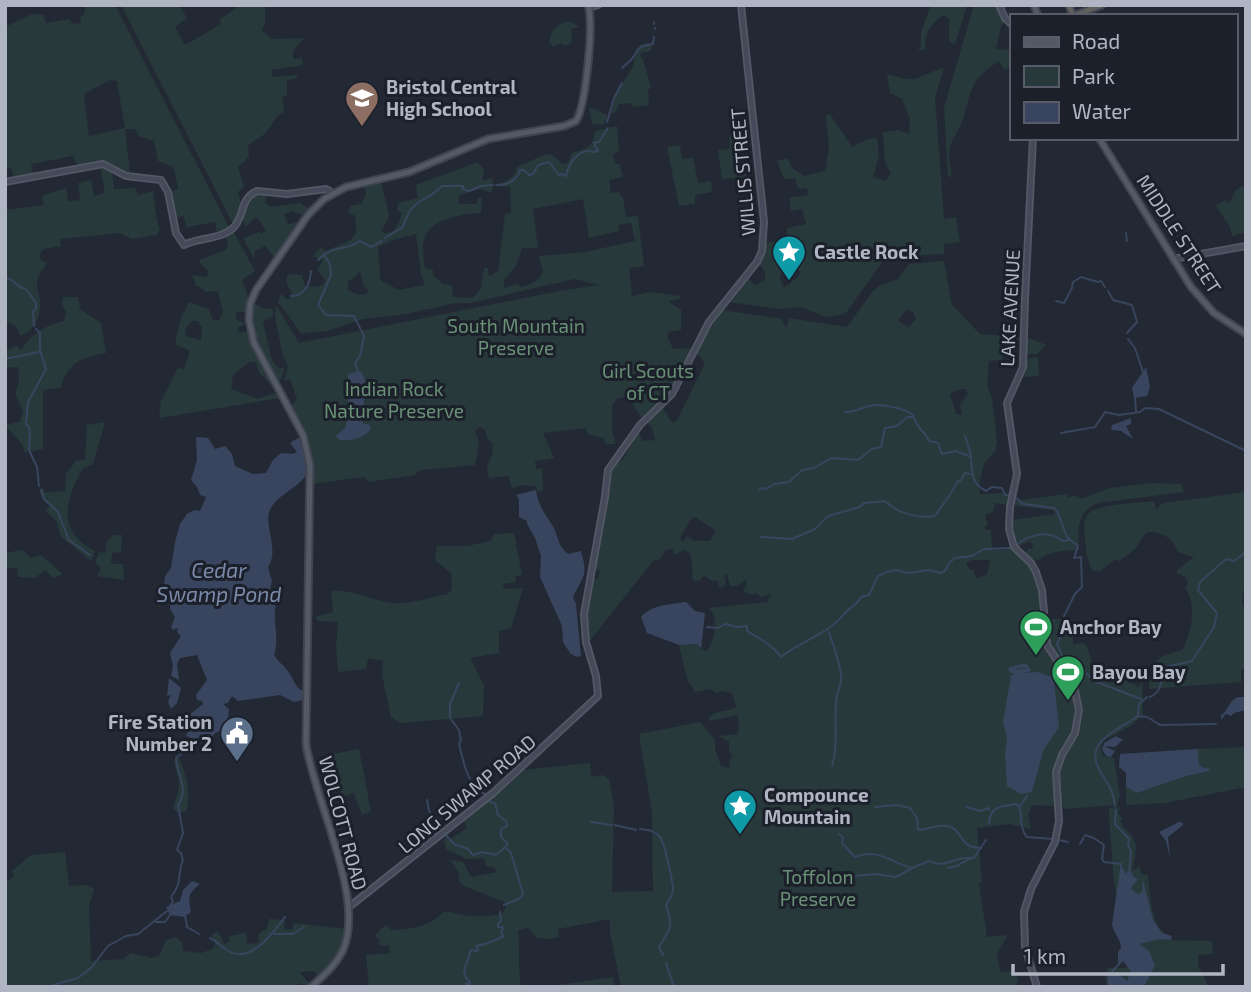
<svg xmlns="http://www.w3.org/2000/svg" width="1251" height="992" font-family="'Exo 2',sans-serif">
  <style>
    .green { fill: #28393b; fill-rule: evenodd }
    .water { fill: #39455e }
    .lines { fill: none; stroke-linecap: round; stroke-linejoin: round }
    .stream { stroke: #39455e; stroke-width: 2 }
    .canal { stroke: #39455e; stroke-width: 3.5 }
    .secondary-casing { stroke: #535864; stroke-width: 8 }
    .primary-casing { stroke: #3f4450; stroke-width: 9 }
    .trunk-casing { stroke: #404551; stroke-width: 9 }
    .secondary { stroke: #444a59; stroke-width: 4.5 }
    .primary { stroke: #535a66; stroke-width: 5 }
    .trunk { stroke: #5f5f5c; stroke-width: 5 }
    .labels { text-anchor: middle; stroke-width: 6; stroke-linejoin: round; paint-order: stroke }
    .poi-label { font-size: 19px; font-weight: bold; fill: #b0b5c3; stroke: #1b202b; text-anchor: start }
    .street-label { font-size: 19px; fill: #b0b5c3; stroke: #1b202b }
    .park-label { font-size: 19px; fill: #6a9176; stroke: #1b202b }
    .water-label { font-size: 21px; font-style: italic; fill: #7b8aa9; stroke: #1b202b }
  </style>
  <rect width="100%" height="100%" fill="#222935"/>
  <path class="green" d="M82 5H115L117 9 230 229 217 234 215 222 186 227 184 216 173 218 170 192 178 189 174 167 158 161 154 141 139 136 135 129H125L130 174 107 163 78 167 73 156 31 164 33 175 14 178 11 168 5 169V27L32 14 43 15 46 23 70 19 72 24 81 23 80 16 84 15 85 8ZM110 80 117 81 125 128 89 136 84 94Z
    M121 5H179L187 18 175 27 185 45 221 24 219 20 241 5H265V23L262 30 271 39 304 38 293 51V59L302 58 303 65 271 70 272 77 297 75V78L287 80V96L282 97 284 112C273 117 272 128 263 135 258 139 253 141 248 145L249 157 238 167 244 187 238 192 241 202 233 224Z
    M931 5H967L955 44 949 42V19L943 15C930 24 922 37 926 51L923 49 917 51 921 47V32Z
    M974 5H996L1005 22 1001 26 996 49 1011 50V67L1004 70 999 61C970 80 972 88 963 119 959 131 949 141 949 154 949 163 953 173 951 179L950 176H948L944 108Z
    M564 22H572L579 27 571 29 572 42 566 46 560 43 553 47 549 42C551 32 554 27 564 22Z
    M649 43 652 48 650 51 641 53 640 56 643 60 651 87 648 90 649 105 634 107 630 103 619 104 615 113H611L616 94 633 67 636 49 640 45Z
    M944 67 935 98 944 219 956 217 960 242 944 244V254L886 257 845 314 826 317 801 307 781 309 727 302 747 276 755 286 765 280V273L759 263 765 243 788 240 787 228 806 224 802 209 791 211 789 198 808 195 807 188 798 189 795 178 784 179 777 161 787 158 793 169 804 176 825 171 829 148 826 117 829 113 852 147 868 139 877 138 879 156 873 177 886 181 891 173 885 162 883 134 884 132 899 130 909 134 910 119 902 99 890 93 887 74 905 79H915ZM792 261 800 272 799 276 784 288 780 278 783 267Z
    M589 107 607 115 604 125 592 124Z
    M617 126 619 152 613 154 615 164H620L623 177 609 180 611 193 619 192 621 197H623L626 217 638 216 644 266 629 268 632 296 650 292 680 296V299L668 301 681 310V330L669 332 667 336 673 349 695 348 670 395 643 420 628 397 618 398 612 405V430L616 444H606L603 438 587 434 586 428 543 433 554 458 535 461 536 469 542 468 543 490 538 492 536 486 521 485 512 488 508 476 489 478 487 466 492 455 493 444 487 438 485 430 480 427 475 430 479 443 475 465 421 470 414 475 369 482 363 477 313 484 310 449 291 407 297 399 290 379 284 381 288 366 282 353 275 315 276 305 299 343 559 291 600 285 574 279 470 303H456L406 314 363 319 327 331 301 333 278 302 281 294 288 300 292 294 286 281 288 274 302 275 305 286 316 287 324 284 325 280 317 270 323 260 313 256 321 247 325 251 329 250C349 240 360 242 355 216L348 212 351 206 361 204 366 195 364 184 381 181 389 216 381 232C395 236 398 225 402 213L397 210 398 203 418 198 416 185 478 162 484 170 482 181 493 178 492 193 479 189 460 195 458 204H476L478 198 482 197 481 213C462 214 430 218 424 240 422 247 424 260 425 268L433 270V275L443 284 452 285 453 297 473 298 481 288 484 268H488L489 276 498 271 505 214 511 213 510 187 496 186 497 184C508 181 514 179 517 167L546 154 552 155 563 164 568 163 572 153C587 149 593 147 595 131ZM583 199 589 238 619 231 618 225 631 223 635 241 585 252 539 256 543 273C537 282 531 285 521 287L516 284 504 288V280L516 266 522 248H538L533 209ZM416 234 421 274 425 285 398 290C392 285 384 284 380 279L378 247 392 240ZM360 271 363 285 369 291C364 298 355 294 348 290V281L354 278Z
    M741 134 747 182 735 185V178L722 179 718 150 730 149 729 135Z
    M680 145 682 159 693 158 698 183 711 181 712 192 695 195V204L679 206 667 147Z
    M100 166 112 169 114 189 136 188 138 195 153 191C155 208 155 215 160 230L156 235 132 239 120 233 60 239 61 246 43 249 39 256 42 261 47 263C43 269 37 275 37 283 36 288 39 294 40 299 41 316 36 330 20 336L17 327 5 321V210L44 205 42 196 66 188 68 201 80 200 78 183 91 180 94 196 105 193Z
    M1242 186H1244L1246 232 1232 236 1230 227 1216 206 1225 200 1226 203 1230 202 1236 190Z
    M255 193H267L265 203 271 207 300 203 310 209 304 216 292 211 284 214 288 224 300 222 275 258 265 246 255 251 254 259 243 238 259 232 261 234 266 231 258 218H254L246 227C239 213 244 204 255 193Z
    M233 231 255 271 242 280 249 300 247 312H236V320L243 322 244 325 238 327V332H247L276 389 260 374 255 362H249L233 375 231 389 258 399 275 393 280 398 159 418 161 401 178 368 184 369 190 351 175 344 180 320 189 302 209 309 213 321 220 319 223 312 218 291 205 292 201 287 196 286 192 275 207 277 208 270 200 263 199 260 226 250 228 245 226 235ZM192 321H197L202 327 201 340 185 336 186 328Z
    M944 261 952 305 980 334 1021 337 1019 341 1001 340 1002 360 989 361 987 385 992 398 997 442 995 451 984 464 979 484 980 494 1012 493 1008 505 995 503 993 512 985 515 988 526H985V530H991L992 550 1014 549C1020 555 1029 561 1033 568 1047 595 1036 625 1049 652 1058 671 1079 684 1077 708 1075 735 1060 745 1055 768 1051 781 1054 793 1056 806L1032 805 1028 815 1031 829 1009 824 977 828 982 881 979 884 987 937 1008 935 997 954 1000 972 1011 971 1018 978 1016 987H621L610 932V919L558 929 559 937 550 939 537 938 528 928 518 930C520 950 518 967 521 987H369L366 955 390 953 389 945 380 946 379 939 374 936 385 925 392 930C413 929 429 927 445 911 462 916 486 919 503 913L506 907 504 902 464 886 458 880 460 874 450 860 463 862 471 877 497 872 494 867 486 866 484 858 467 859 446 849 444 840 445 837 449 840 467 828 463 820 522 770 590 763 591 777 603 775 609 779 614 807 612 892 653 891 652 813 639 734 700 722 715 740V749L721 766 730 768 729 763 732 756 729 750V742L719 736 737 734 739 730 738 715 709 721V718C716 709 727 713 736 707L732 693 721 691 717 693 710 689 695 692 688 681 679 645 697 644 700 649 707 651C715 639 720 618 708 608L767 602 771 594 762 597 755 593 752 595 743 591 747 583 745 580 737 586H730L727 574 724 575 726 585 719 588 718 581 710 580 704 575 700 580 693 581 691 554 685 550 674 555 673 549 665 550 661 559 653 561 588 643 586 611 593 579H598L600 571 594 568 610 469 623 459 638 432 643 441 655 440 652 428 646 421 662 406 672 423 677 421 705 363 700 356 694 354 701 338H704L722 310 782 319 786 328 789 318 847 327 873 291 879 286 898 279 909 264ZM906 310 913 312 916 319 909 327 899 322V319ZM960 389H966L968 394 960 405 962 415 956 414 950 394ZM695 517 716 531 710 541H694L687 536 683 542 680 538 690 520ZM990 560 987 574 977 579 973 570 969 569 966 563 972 560Z
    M63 297H78L80 309 101 323 106 353C80 358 69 362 60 388L43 390V449L24 452 22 444 5 425 20 422 23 412 15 393 19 382 18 367 5 368V351L17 345 21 350C33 333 44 326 64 321L66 312 62 305Z
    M253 303 264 309H273V316L265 320 263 323 272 360 278 368H285L278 385C263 355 250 337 253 303Z
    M1027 337 1046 345 1037 354H1027Z
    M1038 357 1039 376 1023 377 1026 359Z
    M105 422 93 464 83 468C65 499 56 532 95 551L91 561 61 537 56 520 45 511 50 506 43 500 39 490 43 487 45 493 65 491 66 474 76 461 85 460 87 425Z
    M1151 483 1181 484 1184 492 1098 503C1076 513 1078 528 1079 550 1065 551 1050 550 1039 560L1033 559 1026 553 1028 549H1032L1033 545 1030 541 1017 547 1013 539 1012 520 1055 514 1053 510 1018 506 1015 505V501L1067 494 1068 498 1074 495 1081 499 1110 488Z
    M1246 492V574L1242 602 1246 615V669H1241V682L1149 689 1151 665 1163 656 1182 650C1191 635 1198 604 1185 589L1188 583 1186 577 1177 573V570L1194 557 1178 552C1173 538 1163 532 1148 532 1142 537 1141 539 1138 545 1134 552 1125 556 1119 561L1116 559 1100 571H1093C1087 561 1086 551 1085 539 1084 531 1083 520 1089 513 1099 504 1140 503 1154 501L1156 509 1163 503Z
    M514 533 522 575 516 576 515 582 503 584 504 589 523 588 511 628 499 631V653L470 658 484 685 483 716 400 723 391 717 382 675 383 661 368 658 366 669 338 672 336 646 338 622 318 621 315 617 333 612 331 591C352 589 371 600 392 603 409 605 430 597 448 594L452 589 451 573 435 560 437 546H467L491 541 494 534Z
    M114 535H122L121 552 112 553 111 564H123L124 580 97 576 101 568 95 563 99 552 105 553 107 541Z
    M22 550 31 558 41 555 63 574 53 578 45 570 35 578 18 577 17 568H5V553Z
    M1047 619H1072L1073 645 1082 643 1087 646 1092 663 1139 687 1142 681 1143 715 1132 725 1103 741 1101 748 1103 756 1114 758 1120 796 1117 805 1065 809C1040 779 1079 747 1082 718 1086 677 1056 671 1048 640 1046 634 1047 626 1047 619Z
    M1246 747V787L1165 803 1126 805V787L1137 793 1186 776 1207 772 1199 765 1198 749Z
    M359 749 371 812 362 815 354 793 343 796 331 767 336 765 333 754Z
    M177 755C185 767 192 797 186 811L179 813 173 809C175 801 179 792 179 784 179 773 171 765 177 755Z
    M1120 807 1118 813 1123 819 1120 820C1122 828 1129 832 1133 838 1139 848 1134 861 1132 871L1140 866 1141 874 1148 875C1149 889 1151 914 1158 926 1162 932 1166 932 1167 940L1212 941 1213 954 1198 955V965L1209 987H1108L1105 977 1108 968H1126L1129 960 1114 882 1109 817V808Z
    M65 852 69 886 87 885 94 889 89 906 91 961 124 959 130 953 152 958 159 956 166 940 176 937 182 943 183 951 201 953 213 949 215 945 212 935 218 931 224 944 230 941 229 936 246 933 247 944 258 943 259 933 267 929 269 919 285 920 284 927 286 930 293 929V923L346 929C342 950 333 962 319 977L314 971 299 972 310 984 308 987 300 983 296 987H5V882L14 877 12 871 31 855Z
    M613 977 614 987H545Z"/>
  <path class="water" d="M1146 367 1150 387 1147 396 1134 398 1132 388Z
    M360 371C373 385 359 401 366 416L361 421 364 424 370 425 371 428C365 439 350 441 339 440L336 436C337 435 345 428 345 428 349 421 348 383 348 374Z
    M1131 418V424L1126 426 1133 439 1121 431 1111 430 1112 425Z
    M196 437 208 438 215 449 225 446 232 454 235 466 253 474 266 473 273 460 281 453 292 454 297 452 290 443 298 438 301 439 307 461V473C300 488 277 494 270 510 263 525 280 550 268 567L272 581 268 600 276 602C272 621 280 638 274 655 278 662 285 666 289 673 295 681 294 686 304 692L303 700 294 702 280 695 238 701 232 696 228 703 223 704 229 709 227 728 215 733 212 737 210 736 203 743 186 736 188 731 185 726 190 725 188 716 203 704 202 701 197 700 196 695 207 680 197 655 180 658 177 664 179 680 171 676 173 666 170 653 181 636 177 632 178 628 173 630 171 627 175 617 170 609 171 595 164 585 165 576 171 568 175 542 180 524 187 514 194 510 200 511 206 497 200 495 197 487 191 480 197 460Z
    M536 490C538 506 546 515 554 528 559 539 558 546 568 554L581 551C588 576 584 575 573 597L576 604 581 656 576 657 570 653 563 642 562 626 540 577 541 556 535 538 527 524V521L519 517V499L516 495Z
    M686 602 695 611 705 613 701 649 697 644 679 645 647 633 641 617C651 605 671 604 686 602Z
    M1038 672 1051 677 1054 681 1059 727 1043 751 1032 792 1021 794 1007 786 1005 754 1007 739 1003 722 1011 676 1017 673Z
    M169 678 181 688 177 703 171 709 168 702 171 695 167 696Z
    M1238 697H1245L1246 710 1234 713 1231 716 1226 714 1221 720V715C1229 710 1229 700 1238 697Z
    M1116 736 1123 740 1115 747 1104 746 1115 751 1111 757 1106 756 1102 749 1104 743Z
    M1198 749 1199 765 1204 768 1211 769 1206 772 1186 776 1137 793 1126 787V773L1119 767 1120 754Z
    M1179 822H1182L1183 825 1168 837 1170 858 1166 841 1159 832Z
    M1121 864 1126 875 1127 871 1130 874 1132 871 1133 877 1138 879 1131 888 1137 894 1142 892 1143 880 1153 920 1162 933 1172 936 1171 940 1159 939 1139 944 1149 951 1155 965 1144 987H1107L1108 974 1117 973 1127 981 1131 971 1123 961 1112 973 1110 972 1118 964V952L1121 948C1121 939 1113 933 1112 924Z
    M192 881 200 884C188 894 188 896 191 912L184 917 170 915 166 907 180 901 183 890Z"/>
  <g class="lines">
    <path class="stream" d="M654 22V24
      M655 28V29
      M622 68C625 65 628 63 631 60 641 48 635 47 653 44L654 37
      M607 122 614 98 622 83
      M496 185C509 185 517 181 520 170H524L529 175 533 174 538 165 549 162 559 175 562 174 566 176C568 164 579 147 594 152L598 151 594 143 599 142 608 128
      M1126 233 1127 241
      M385 238 403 227C413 196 423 205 442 186H463V189L469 191 481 186 493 185
      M324 254 330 265 331 275 318 305 326 315 354 316 364 336 360 356 355 363 358 371
      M318 260C333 244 347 251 360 241L371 247 382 241
      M5 278C15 279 17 288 26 289L36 303V308L33 312 34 326
      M1108 291 1113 300 1132 305 1137 322 1127 333
      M291 296C304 296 310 285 311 271
      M1056 301 1064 303 1072 288 1073 282 1081 277 1098 282 1101 281 1105 287
      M36 329 40 333V351L46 369 28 402 26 424 29 427 30 435 29 450 37 467 39 486
      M1128 339 1135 348 1143 372
      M5 359 39 352
      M1135 397 1136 412
      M845 412C855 413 866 405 876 405 887 405 907 409 914 416
      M1061 433 1095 427 1105 412 1119 415 1140 412 1145 408 1159 409 1246 451
      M965 436 971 455
      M41 490 44 499 58 512 69 540 90 555
      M759 490 762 488 767 489 774 484 789 482 802 470 814 468 831 458 858 460 872 449 881 447 885 428 897 426 907 417H914C916 428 925 431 929 441L938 443 942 454 956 451 971 457C972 472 971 484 986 491L992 487 1002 488 1005 495H1009
      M1015 497 1023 504 1054 508 1057 511 1067 537 1078 546 1074 558 1081 557 1082 587 1075 594 1064 616
      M761 537 792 539 815 529 828 516 860 507 864 503 885 501C897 513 918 519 935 516 941 506 954 491 957 482L961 480 965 473 970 474
      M1015 546C1027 535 1048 529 1062 541L1070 540
      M1064 621 1067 630 1065 632 1061 629 1062 634 1057 644 1064 660 1067 659 1066 664 1069 671 1085 669V672L1094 681 1141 699
      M707 627 718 628 725 624 737 627 747 626V631C758 638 772 644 781 657 802 640 828 635 845 613 851 606 857 606 861 597L869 595 878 576 887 572 896 570 908 573 929 570 940 573 945 571 949 563 955 558 972 556 984 549 1011 548
      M829 632C833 645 839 660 841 674 843 683 839 686 837 695 833 718 839 744 832 766
      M459 683 450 704V718L459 730 461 741 459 743C463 762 468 788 487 795
      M1150 697C1165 690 1158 679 1166 667L1192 661 1214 627 1217 613 1198 590 1200 582 1226 559 1234 561 1246 552
      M1138 716 1147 717
      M1149 718 1160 725 1216 724
      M490 799V802L495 803 498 815 506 821 507 826 501 829V837L508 844 505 847 511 853 523 894 520 898 504 905
      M427 800 429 811 442 829
      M1020 806 1027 796
      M1115 806C1113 788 1108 786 1100 771 1082 740 1120 730 1138 716L1139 704 1147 697
      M875 807 897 805 910 808 917 818 918 830C928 830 937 824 948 826 964 830 958 848 981 848
      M966 807 981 811 988 808 990 810
      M1116 810 1115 824 1129 839 1128 845 1131 852 1129 875
      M591 822 612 825
      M989 824C990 804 1003 807 1017 804 1025 813 1017 825 1027 837L1053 839
      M615 825 636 830
      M640 829C648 830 654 830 660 837 664 841 673 882 673 889 673 896 669 899 666 905 674 927 670 929 659 947L663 955
      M445 834 454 844 468 849 473 855 482 852 496 855 504 848
      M839 834 843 837 842 843 855 857C878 848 890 862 912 868L929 861C945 870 955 855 974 858L986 840
      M1085 835 1094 838 1104 845 1102 859 1104 862 1121 864V866
      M1059 840 1068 842
      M1080 844 1084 837
      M948 868 957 866 971 858
      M835 875 844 877 875 874 896 877 911 869
      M169 907 173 902 171 897C183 882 177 874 183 860L181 853 177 850 183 833 178 805C190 788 176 774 176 758L195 744
      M185 915 187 927 199 934
      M156 922H165L170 915
      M274 934H293L304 927
      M210 938C217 941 221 947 228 951 251 965 274 931 285 917
      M666 963 674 987
      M46 987 78 978 91 968 108 946 126 936 138 934 167 911
      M465 987 466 983 469 985 470 982 466 978 464 971 471 950 477 951 478 949 476 946C485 945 496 940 504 936L501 933 503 927H498V924L501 921 500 912"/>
    <path class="canal" d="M1025 665 1029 670 1013 672 1010 669Z"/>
    <g class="secondary-casing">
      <path id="secondary" d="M999 5 1005 18 1011 24
        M589 8 598 5
        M1033 138 1025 298 1023 367 1007 403 1017 474 1010 507 1009 529 1014 547 1031 563 1036 572 1042 590 1047 645 1074 686 1079 710 1075 733 1062 755 1056 772 1059 821 1055 842 1031 889 1024 912 1025 947 1037 987
        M5 182 103 164 126 176 161 180 168 192 176 233 184 245C199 237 220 240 233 228 245 217 239 199 257 191L287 194 326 189 333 193
        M1173 259 1246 246
        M349 907 493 793 598 696 596 676 586 642 584 614 605 497 608 470 640 425 672 394 709 322 757 262 762 251 764 222 741 5"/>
    </g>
    <g class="primary-casing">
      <path id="primary" d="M1034 5 1038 16
        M1099 138 1191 287 1214 313 1246 334
        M311 987C323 976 336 965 343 950 366 899 314 799 306 744L310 465 303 435 254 343 249 320 250 304 256 290 308 215 324 199 346 187 409 172 488 139 564 126 576 121C586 105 594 23 588 5"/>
    </g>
    <g class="trunk-casing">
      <path id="trunk" d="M1069 5 1073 16 1102 5"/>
    </g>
    <use href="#secondary" class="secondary"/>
    <use href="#primary" class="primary"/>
    <use href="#trunk" class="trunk"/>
  </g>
  <defs>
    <g id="school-pin" transform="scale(1.75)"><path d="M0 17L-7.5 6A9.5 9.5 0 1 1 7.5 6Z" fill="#8d6e63" stroke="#1b202b"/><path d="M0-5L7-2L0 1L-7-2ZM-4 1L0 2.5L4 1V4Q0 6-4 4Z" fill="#fff"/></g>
    <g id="sight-pin" transform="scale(1.75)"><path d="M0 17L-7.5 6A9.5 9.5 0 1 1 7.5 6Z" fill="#0f9aa8" stroke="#1b202b"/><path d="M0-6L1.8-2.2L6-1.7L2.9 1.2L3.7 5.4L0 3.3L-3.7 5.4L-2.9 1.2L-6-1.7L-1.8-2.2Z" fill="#fff"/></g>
    <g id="stadium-pin" transform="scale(1.75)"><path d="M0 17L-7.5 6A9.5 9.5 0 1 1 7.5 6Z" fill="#2e9e5b" stroke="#1b202b"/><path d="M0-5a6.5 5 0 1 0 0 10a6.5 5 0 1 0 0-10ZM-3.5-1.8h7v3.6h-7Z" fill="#fff"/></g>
    <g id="civic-pin" transform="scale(1.75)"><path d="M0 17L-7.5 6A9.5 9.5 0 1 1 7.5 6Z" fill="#5c6f8a" stroke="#1b202b"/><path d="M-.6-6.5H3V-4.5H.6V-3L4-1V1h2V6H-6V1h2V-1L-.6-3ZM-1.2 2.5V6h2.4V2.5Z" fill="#fff"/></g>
  </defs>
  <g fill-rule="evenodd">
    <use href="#school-pin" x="362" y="98"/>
    <use href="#sight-pin" x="789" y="252"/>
    <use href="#stadium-pin" x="1036" y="627"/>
    <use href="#stadium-pin" x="1068" y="672"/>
    <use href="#civic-pin" x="237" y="733"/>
    <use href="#sight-pin" x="740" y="806"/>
  </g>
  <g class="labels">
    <g class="poi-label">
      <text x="386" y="94">Bristol Central<tspan x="386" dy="22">High School</tspan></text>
      <text x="814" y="259">Castle Rock</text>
      <text x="1060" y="634">Anchor Bay</text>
      <text x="1092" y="679">Bayou Bay</text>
      <text x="212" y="729" text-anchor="end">Fire Station<tspan x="212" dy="22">Number 2</tspan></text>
      <text x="764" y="802">Compounce<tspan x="764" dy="22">Mountain</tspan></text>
    </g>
    <g class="street-label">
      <text transform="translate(743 172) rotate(-95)" y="7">WILLIS STREET</text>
      <text transform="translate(1179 234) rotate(57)" y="7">MIDDLE STREET</text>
      <text transform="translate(1010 308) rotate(-87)" y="7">LAKE AVENUE</text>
      <text transform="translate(467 794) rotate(-40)" y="7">LONG SWAMP ROAD</text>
      <text transform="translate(343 823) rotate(75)" y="7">WOLCOTT ROAD</text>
    </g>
    <g class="park-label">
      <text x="516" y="333">South Mountain<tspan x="516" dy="22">Preserve</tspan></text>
      <text x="648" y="378">Girl Scouts<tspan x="648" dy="22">of CT</tspan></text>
      <text x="394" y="396">Indian Rock<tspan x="394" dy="22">Nature Preserve</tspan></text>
      <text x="818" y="884">Toffolon<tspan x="818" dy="22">Preserve</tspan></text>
    </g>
    <g class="water-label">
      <text x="219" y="578">Cedar<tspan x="219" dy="24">Swamp Pond</tspan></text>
    </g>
  </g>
  <rect width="1251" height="992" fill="none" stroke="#b0b5c3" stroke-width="14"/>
  <rect x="1010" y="14" width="228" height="126" fill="#1b202b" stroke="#575c68" stroke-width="2"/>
  <rect x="1024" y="37" width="35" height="10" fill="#535a66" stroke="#575c68" stroke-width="2"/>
  <text x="1072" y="49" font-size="21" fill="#b0b5c3">Road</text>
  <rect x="1024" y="66" width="35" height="21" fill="#28393b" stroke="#575c68" stroke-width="2"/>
  <text x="1072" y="84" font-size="21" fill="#b0b5c3">Park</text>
  <rect x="1024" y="102" width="35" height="21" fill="#39455e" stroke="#575c68" stroke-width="2"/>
  <text x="1072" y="119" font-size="21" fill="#b0b5c3">Water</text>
  <path d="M1013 964v10h210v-10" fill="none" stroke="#b0b5c3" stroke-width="3.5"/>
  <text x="1024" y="964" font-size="21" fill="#b0b5c3" stroke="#1b202b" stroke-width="5" paint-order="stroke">1 km</text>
</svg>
